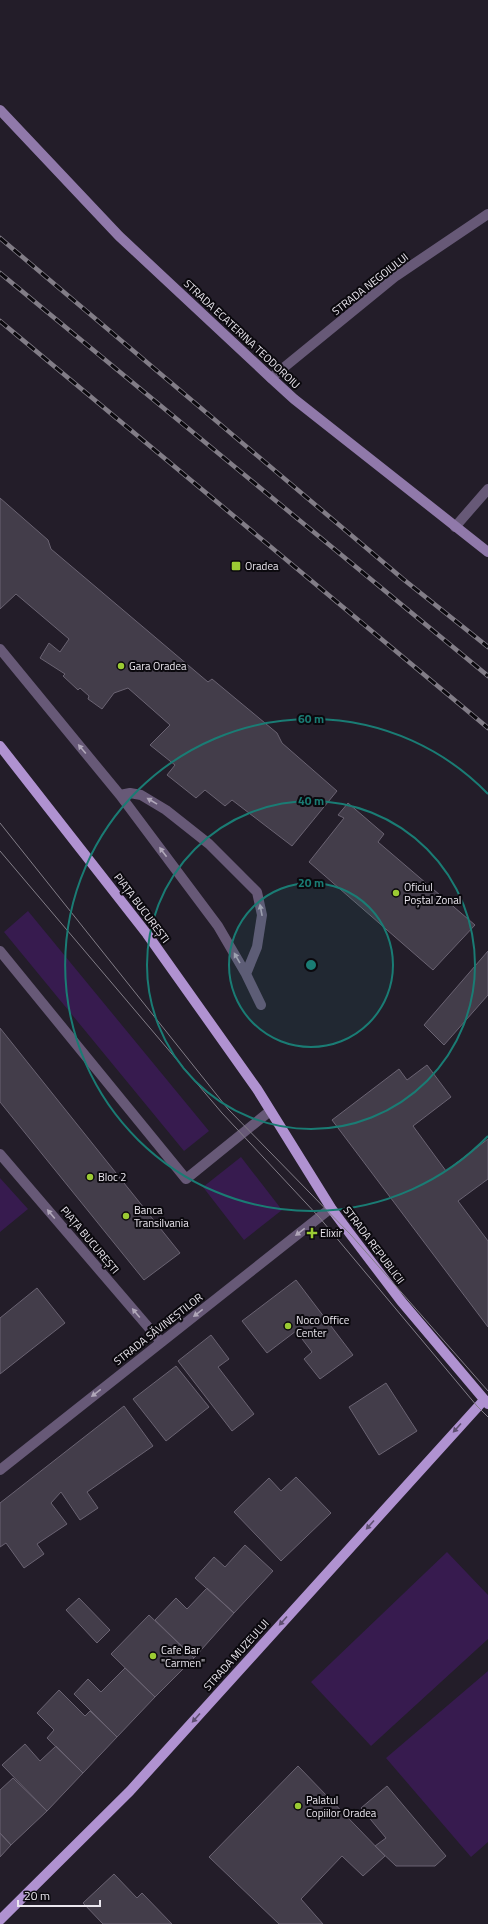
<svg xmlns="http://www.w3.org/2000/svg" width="488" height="1924" font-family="'Titillium Web',sans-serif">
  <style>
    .green { fill: #371b4f }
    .building { fill: #433d4a; stroke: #6a6372 }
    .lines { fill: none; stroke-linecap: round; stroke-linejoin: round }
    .service { stroke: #675977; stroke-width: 10 }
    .minor { stroke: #675977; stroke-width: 10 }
    .secondary { stroke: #9079aa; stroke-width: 10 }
    .primary { stroke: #b092d1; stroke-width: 10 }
    .tram { stroke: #827d87; stroke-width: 1 }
    .rail-casing { stroke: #827d87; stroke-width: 4.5 }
    .rail { stroke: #0b090e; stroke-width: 3; stroke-dasharray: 9; stroke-linecap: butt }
    .oneway { fill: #b0a7b9 }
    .oneway2 { fill: #5e4e70 }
    .ring { fill: none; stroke: #1a7c74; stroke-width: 2 }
    .poi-dot { fill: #9bcb33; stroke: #0b090e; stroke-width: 1.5 }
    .labels { text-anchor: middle; stroke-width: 4; stroke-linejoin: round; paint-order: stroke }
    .street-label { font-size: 11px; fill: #ebe7ef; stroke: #0b090e }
    .poi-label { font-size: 11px; fill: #ebe7ef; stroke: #0b090e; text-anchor: start }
    .centre { fill: #1a7c74; stroke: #0b090e; stroke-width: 2 }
    .ring-label { font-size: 12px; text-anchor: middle; font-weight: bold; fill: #1a7c74; stroke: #0b090e; stroke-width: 4; stroke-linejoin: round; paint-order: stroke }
  </style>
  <rect width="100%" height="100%" fill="#231d29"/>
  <path class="green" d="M28 911 209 1131 184 1151 4 932Z
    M241 1157 282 1210 244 1240 203 1187Z
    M0 1178 28 1209 0 1232Z
    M447 1552 488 1595V1639L371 1746 311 1682Z
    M488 1671V1842L471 1857 386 1758Z"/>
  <path class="building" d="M0 498 48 540 51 549 208 682 212 679 277 733 282 743 337 791 292 846 232 800 225 806 205 790 196 798 167 775 175 765 150 745 170 725 128 688 114 693 102 709 88 699 89 696 80 688 78 690 63 676 65 674 40 658 49 643 60 652 69 639 16 594 0 609Z
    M348 803 384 834 378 842 475 925 433 970 309 862 344 818 338 815Z
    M488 951V995L444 1045 424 1025Z
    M0 1028 180 1253 144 1280 0 1102Z
    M427 1065 451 1097 413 1126 446 1171 488 1139V1179L458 1201 488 1241V1327L332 1120 399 1069 407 1080Z
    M296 1280 353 1355 320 1379 304 1359 312 1352 296 1331 267 1353 242 1321Z
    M37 1288 65 1323 0 1374V1318Z
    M211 1335 229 1359 218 1367 254 1414 232 1431 178 1361Z
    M176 1366 209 1407 166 1441 133 1399Z
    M386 1383 417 1431 379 1455 349 1407Z
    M124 1406 153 1446 87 1492 98 1508 80 1520 61 1492 51 1503 67 1524 37 1544 44 1554 24 1568 6 1543 0 1547V1503Z
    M296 1477 331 1513 281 1561 234 1512 269 1478 281 1491Z
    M245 1545 273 1571 234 1613 195 1578 214 1557 225 1567Z
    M207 1588 234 1613 194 1658 155 1620 176 1598 187 1609Z
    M79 1598 110 1630 97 1643 66 1610Z
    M149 1615 194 1658 155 1697 111 1654Z
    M125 1668 155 1697 117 1737 74 1694 88 1679 101 1692Z
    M59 1690 85 1716 90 1711 117 1737 83 1773 47 1738 54 1730 37 1713Z
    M25 1744 40 1761 56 1746 83 1773 47 1811 2 1765Z
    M298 1766 385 1856 363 1876 342 1856 301 1899 323 1924H279L209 1857Z
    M13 1778 47 1811 11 1845 0 1833V1790Z
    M387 1786 446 1856 435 1866H396L375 1846 386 1838 361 1808Z
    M0 1833 11 1845 0 1857Z
    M114 1874 137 1898 142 1893 172 1924H103L83 1903Z"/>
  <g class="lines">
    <path class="service" d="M0 649 120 795 218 926 246 974 261 1005
      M120 795 130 793 141 795 166 810 209 844 257 892 262 915 257 947 246 974
      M0 951 186 1179 270 1111"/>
    <path class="minor" d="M271 378 396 276 488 214
      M455 527 488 489
      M0 1154 161 1342
      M0 1470 331 1208"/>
    <path class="secondary" d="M0 110 119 236 271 378 294 399 488 552"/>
    <path class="primary" d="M0 746 147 934 257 1089 331 1208 351 1235 401 1301 488 1404
      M0 1920 130 1791 484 1400"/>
    <path class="tram" d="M0 823 228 1109 351 1235 488 1391
      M0 851 222 1113 319 1217 477 1406 488 1417"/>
    <g class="rail-casing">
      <path id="rail" d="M0 238 403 579 488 647
        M0 273 488 676
        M0 321 488 728"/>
    </g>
    <use href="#rail" class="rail"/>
  </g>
  <defs><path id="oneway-solid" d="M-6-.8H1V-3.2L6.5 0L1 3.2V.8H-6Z"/></defs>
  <g class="oneway">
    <use href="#oneway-solid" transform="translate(82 749) rotate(-130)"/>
    <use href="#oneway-solid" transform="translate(152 801) rotate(-149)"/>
    <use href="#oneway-solid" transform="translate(163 852) rotate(-127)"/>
    <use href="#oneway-solid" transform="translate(261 910) rotate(-101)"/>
    <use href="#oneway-solid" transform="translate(237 958) rotate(-120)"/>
    <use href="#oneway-solid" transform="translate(51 1214) rotate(-130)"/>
    <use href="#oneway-solid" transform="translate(300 1232) rotate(142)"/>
    <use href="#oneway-solid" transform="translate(136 1313) rotate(-130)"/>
    <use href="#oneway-solid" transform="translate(198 1313) rotate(142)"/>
    <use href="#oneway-solid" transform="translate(96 1393) rotate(142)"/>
  </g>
  <g class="oneway2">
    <use href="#oneway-solid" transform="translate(457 1428) rotate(132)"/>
    <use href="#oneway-solid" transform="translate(370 1525) rotate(132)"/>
    <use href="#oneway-solid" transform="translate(283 1621) rotate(132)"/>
    <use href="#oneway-solid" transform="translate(196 1718) rotate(132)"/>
  </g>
  <circle cx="311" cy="965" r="82" fill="#1a7c74" fill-opacity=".12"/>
  <g class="ring">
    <circle cx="311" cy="965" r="82"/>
    <circle cx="311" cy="965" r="164"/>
    <path d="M488 1136A246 246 0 1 1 488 794"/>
  </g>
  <g class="poi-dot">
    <rect x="231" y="561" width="10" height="10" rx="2"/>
    <circle cx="121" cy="666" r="4"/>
    <circle cx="396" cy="893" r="4"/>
    <circle cx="90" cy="1177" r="4"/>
    <circle cx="126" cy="1216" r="4"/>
    <path d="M310 1227h4v4h4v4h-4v4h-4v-4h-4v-4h4z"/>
    <circle cx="288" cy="1326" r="4"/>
    <circle cx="153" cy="1656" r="4"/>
    <circle cx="298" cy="1806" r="4"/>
  </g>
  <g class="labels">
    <g class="street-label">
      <text transform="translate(370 284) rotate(-38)" y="4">STRADA NEGOIULUI</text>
      <text transform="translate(242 334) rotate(43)" y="4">STRADA ECATERINA TEODOROIU</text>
      <text transform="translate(142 908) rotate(53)" y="4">PIAȚA BUCUREȘTI</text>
      <text transform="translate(90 1240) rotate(50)" y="4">PIAȚA BUCUREȘTI</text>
      <text transform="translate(374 1245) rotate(53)" y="4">STRADA REPUBLICII</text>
      <text transform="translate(158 1329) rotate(-38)" y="4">STRADA SĂVINEȘTILOR</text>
      <text transform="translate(236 1655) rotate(-48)" y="4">STRADA MUZEULUI</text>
    </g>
    <g class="poi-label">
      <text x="245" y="570">Oradea</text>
      <text x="129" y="670">Gara Oradea</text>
      <text x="404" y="891">Oficiul<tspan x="404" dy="13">Poștal Zonal</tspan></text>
      <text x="98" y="1181">Bloc 2</text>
      <text x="134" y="1214">Banca<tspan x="134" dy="13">Transilvania</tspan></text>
      <text x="320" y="1237">Elixir</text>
      <text x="296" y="1324">Noco Office<tspan x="296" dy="13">Center</tspan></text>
      <text x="161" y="1654">Cafe Bar<tspan x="161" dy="13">"Carmen"</tspan></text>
      <text x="306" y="1804">Palatul<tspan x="306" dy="13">Copiilor Oradea</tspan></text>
    </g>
  </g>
  <circle cx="311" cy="965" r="6" class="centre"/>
  <g class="ring-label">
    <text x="311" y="723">60 m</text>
    <text x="311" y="805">40 m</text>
    <text x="311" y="887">20 m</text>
  </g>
  <path d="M18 1900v6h82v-6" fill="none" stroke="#ebe7ef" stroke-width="2"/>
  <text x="24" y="1900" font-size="12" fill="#ebe7ef" stroke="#0b090e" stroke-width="3" paint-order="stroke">20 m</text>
</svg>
